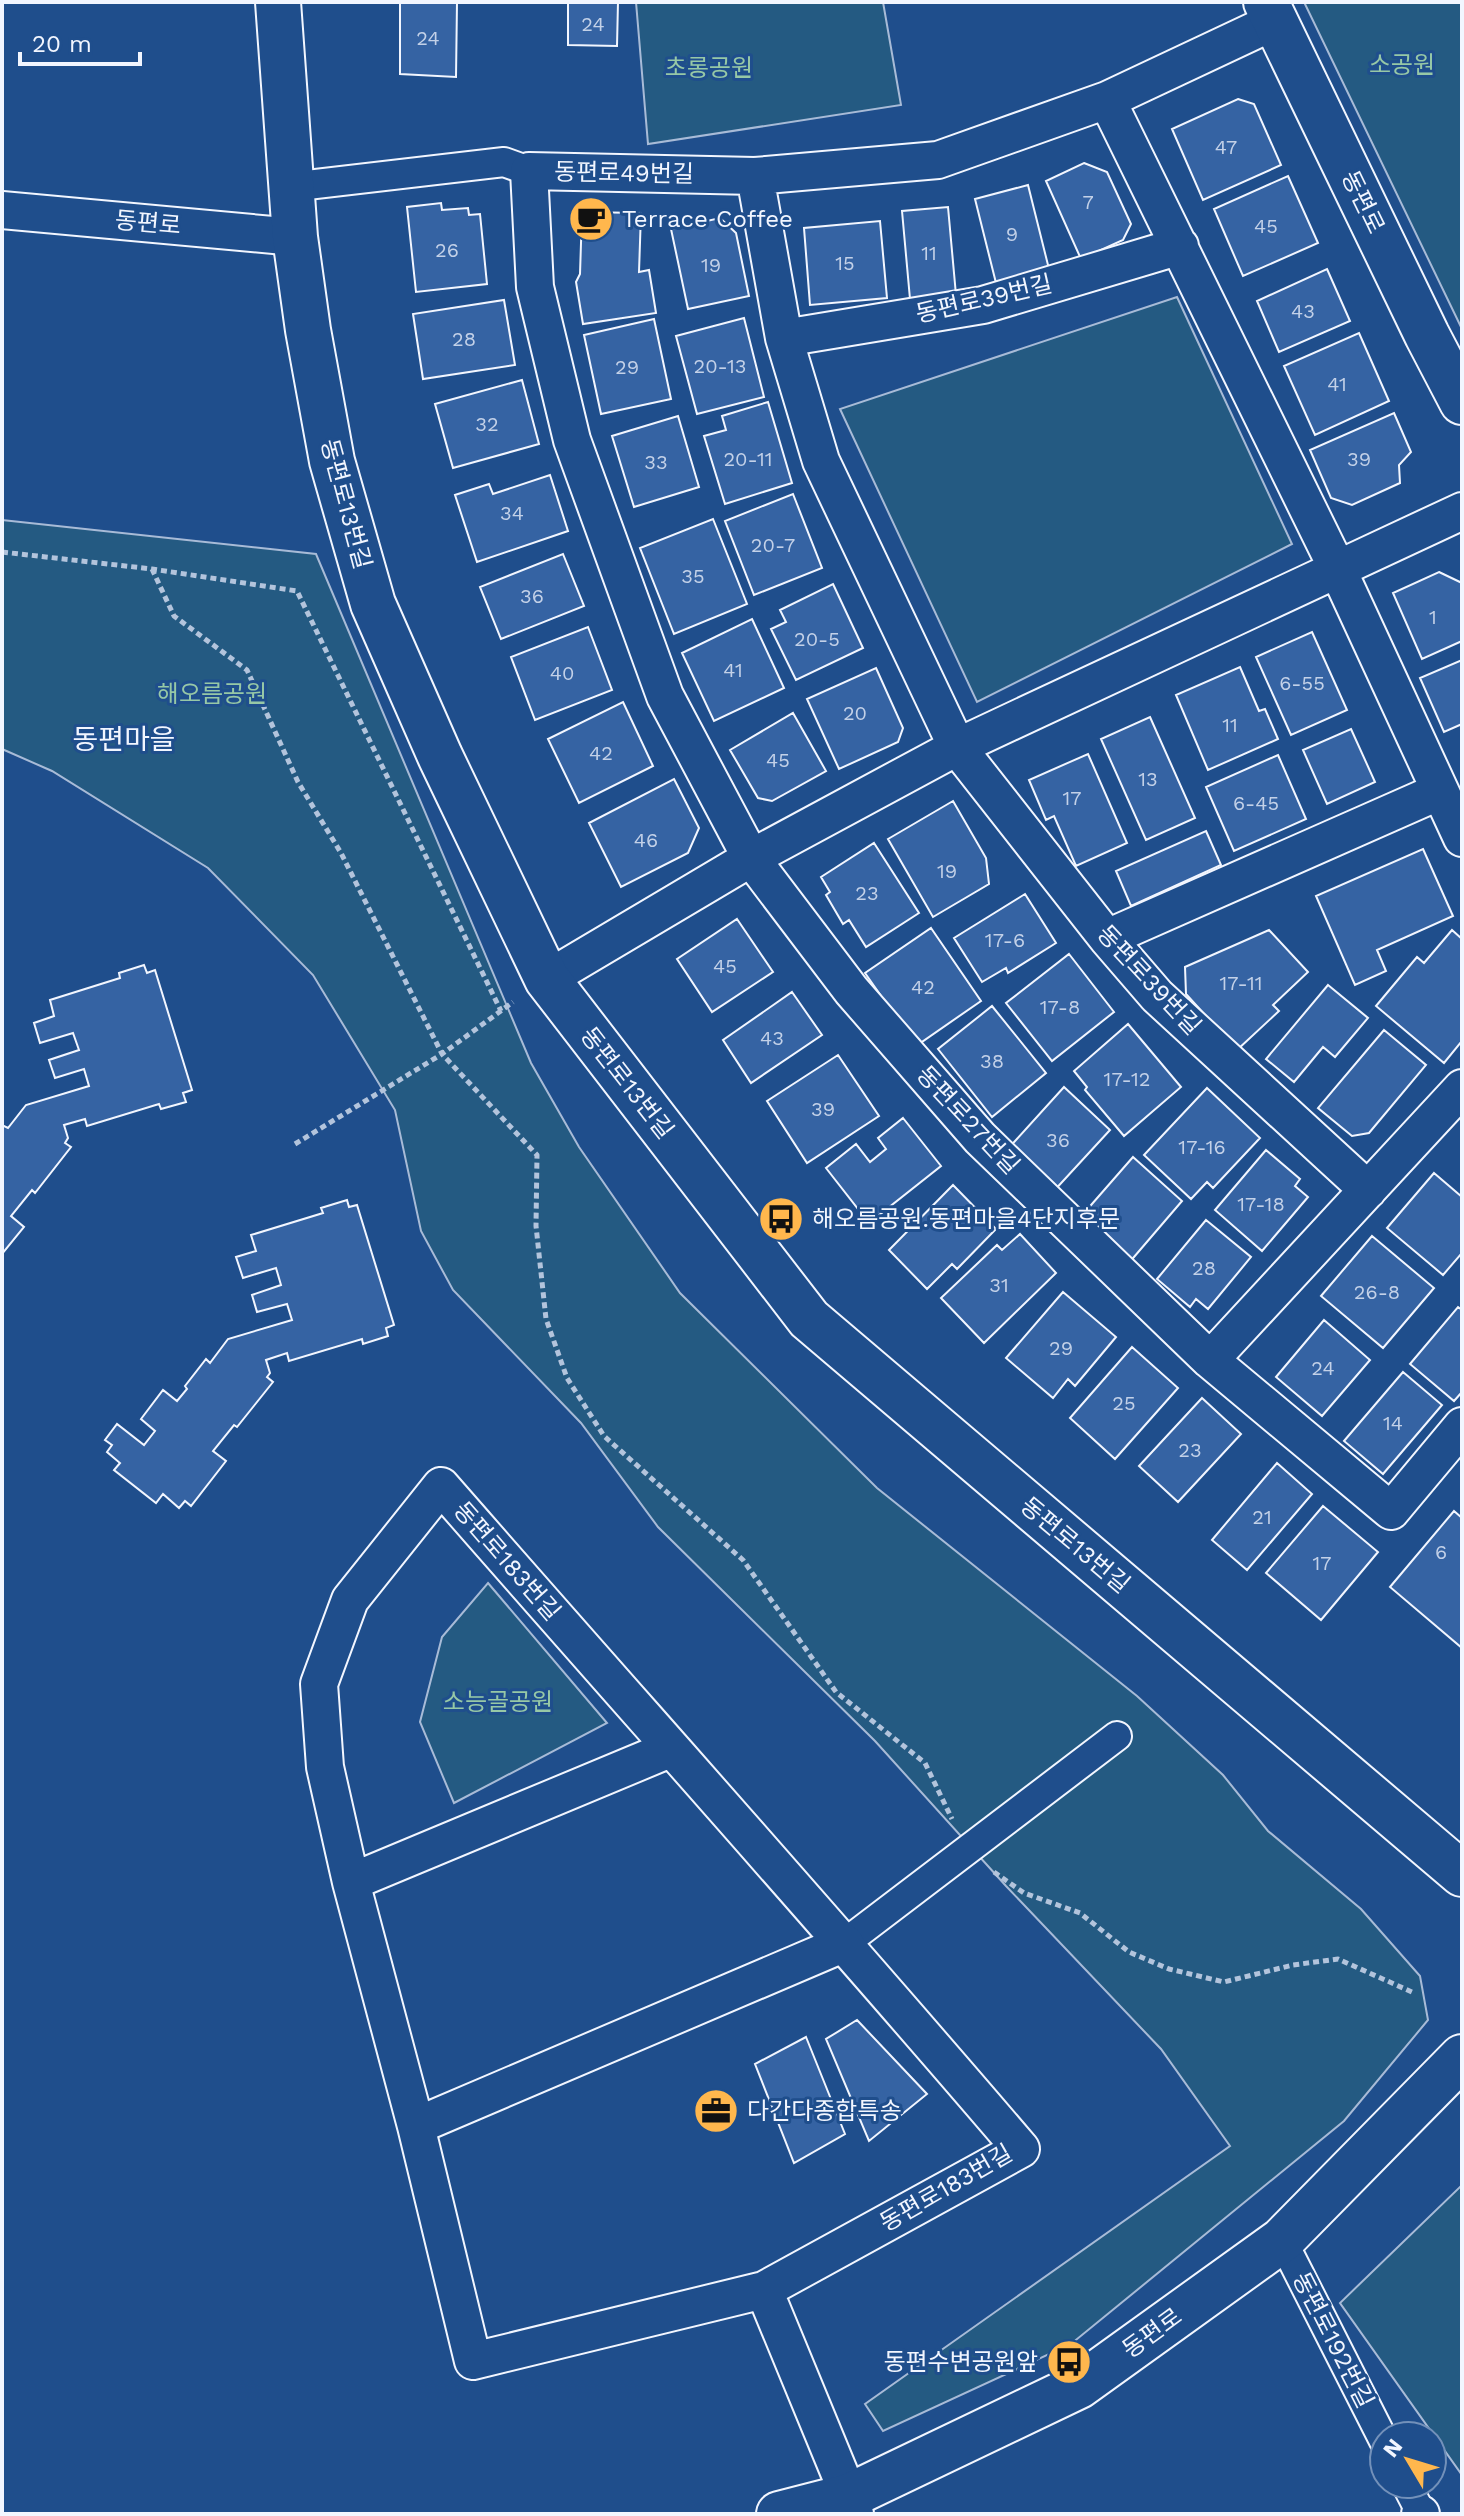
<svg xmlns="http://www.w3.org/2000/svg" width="1464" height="2516" font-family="'Work Sans','Noto Sans KR',sans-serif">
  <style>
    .green { fill: #245a82; stroke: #a8bbd7; stroke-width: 2 }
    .building { fill: #3563a3; stroke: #f2f6ff; stroke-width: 2 }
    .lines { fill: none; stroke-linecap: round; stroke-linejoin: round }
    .pedestrian-casing { stroke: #f2f6ff; stroke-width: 32 }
    .minor-casing { stroke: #f2f6ff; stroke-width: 40 }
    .tertiary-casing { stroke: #f2f6ff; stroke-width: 48 }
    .path { stroke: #b3c4dc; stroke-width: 5; stroke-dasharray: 6 4; stroke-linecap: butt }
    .pedestrian { stroke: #1f4e8c; stroke-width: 28 }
    .minor { stroke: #1f4e8c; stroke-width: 36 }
    .tertiary { stroke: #1f4e8c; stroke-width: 44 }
    .labels { text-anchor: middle; stroke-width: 6; stroke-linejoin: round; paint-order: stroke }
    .number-label { font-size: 20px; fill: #c3d1e8 }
    .park-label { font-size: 24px; fill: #97c8a6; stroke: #1f4e8c }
    .street-label { font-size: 24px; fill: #f2f6ff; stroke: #1f4e8c }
    .poi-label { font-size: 24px; fill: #f2f6ff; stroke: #1f4e8c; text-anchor: start }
    .quarter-label { font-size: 28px; fill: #f2f6ff; stroke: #1f4e8c }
  </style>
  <rect width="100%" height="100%" fill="#1f4e8c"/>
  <path class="green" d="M636 2H883L901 105 648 144Z
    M1304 2H1462V329Z
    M1177 297 1292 544 977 702 840 409Z
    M2 520 316 554 531 1063 579 1147 680 1293 877 1488 1137 1696 1223 1775 1268 1831 1361 1909 1420 1976 1428 2020 1344 2121 1071 2344 883 2431 865 2404 1230 2146 1161 2049 1006 1886 875 1741 658 1527 581 1423 453 1290 421 1231 395 1110 313 975 208 868 52 771 2 749Z
    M488 1583 607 1723 454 1803 420 1722 442 1637Z
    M1462 2185V2475L1340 2303Z"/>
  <path class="building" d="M400 2H457L456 77 400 74Z
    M568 2H618L617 46 568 45Z
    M1238 99 1254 104 1281 165 1203 200 1172 129Z
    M1084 163 1107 172 1131 224 1123 240 1081 259 1046 181Z
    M1288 176 1318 243 1243 276 1214 209Z
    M1028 185 1049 269 996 283 975 199Z
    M441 203 442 210 468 208 469 215 480 214 487 284 416 292 407 207Z
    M948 207 956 295 910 299 902 211Z
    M582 212 641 213 639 272 649 270 656 313 583 324 576 282 580 274Z
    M720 218 736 233 749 296 688 309 671 229Z
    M880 221 887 298 810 305 804 228Z
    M1327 269 1350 321 1279 352 1257 301Z
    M504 300 515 365 423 379 413 314Z
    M744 318 764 397 697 414 676 336Z
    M654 319 671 399 601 414 584 335Z
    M1359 333 1389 401 1315 435 1284 366Z
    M522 380 539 444 453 468 435 404Z
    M768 402 792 483 725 504 704 436 726 430 722 416Z
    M1394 413 1411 452 1399 465 1400 483 1352 505 1331 498 1310 450Z
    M678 416 699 487 634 507 612 436Z
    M550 475 568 531 477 562 455 495 489 484 493 494Z
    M793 494 822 568 754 595 725 521Z
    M713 519 747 604 674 634 640 548Z
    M563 554 584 606 501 639 480 587Z
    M1439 572 1462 583V641L1422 659 1393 593Z
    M833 584 863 648 796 680 771 629 786 622 780 610Z
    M752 619 784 688 714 721 682 653Z
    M588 627 612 690 535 720 511 657Z
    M1312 632 1347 710 1291 735 1256 657Z
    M1462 660V724L1444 732 1420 678Z
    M1240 667 1259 711 1265 709 1278 739 1208 770 1176 695Z
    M876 668 903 728 898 742 839 769 807 699Z
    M623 702 653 766 579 803 548 739Z
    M793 713 826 771 772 801 758 798 730 750Z
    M1150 717 1195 818 1146 840 1101 739Z
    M1351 729 1375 782 1327 804 1303 750Z
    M1088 754 1127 843 1076 866 1054 816 1046 820 1029 780Z
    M1278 755 1306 819 1234 851 1206 787Z
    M674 779 699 828 688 853 621 887 589 823Z
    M953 801 986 858 989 884 933 917 888 839Z
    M1206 831 1221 865 1131 906 1116 871Z
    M874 843 919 913 866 947 849 920 843 924 826 895 830 892 821 877Z
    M1423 849 1453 916 1377 950 1386 971 1355 985 1316 896Z
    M1025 894 1056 943 1008 973 1006 968 982 982 954 938Z
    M737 919 773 972 712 1012 677 959Z
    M931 928 981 1001 916 1046 865 973Z
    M1269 930 1308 972 1273 1005 1279 1011 1237 1050 1186 994 1185 967Z
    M1452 930 1462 939V1041L1444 1063 1376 1006 1417 957 1424 963Z
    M1069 954 1114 1012 1052 1061 1006 1003Z
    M144 965 147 973 155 970 192 1090 183 1093 186 1102 161 1109 159 1104 87 1126 85 1119 64 1125 68 1138 65 1143 71 1147 35 1193 32 1190 11 1216 24 1227 2 1254V1125L8 1128 26 1105 89 1086 84 1069 55 1078 49 1060 79 1050 73 1033 40 1043 34 1023 54 1016 50 1000 120 978 119 973Z
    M1328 985 1368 1018 1335 1057 1323 1047 1294 1082 1266 1059Z
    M792 992 822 1035 751 1083 723 1040Z
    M992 1006 1046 1073 992 1117 938 1049Z
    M1128 1024 1181 1087 1124 1136 1085 1090 1087 1087 1074 1071Z
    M1384 1030 1426 1065 1369 1133 1352 1136 1318 1108Z
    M838 1055 879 1116 807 1163 767 1101Z
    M1064 1087 1110 1130 1052 1193 1006 1151Z
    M1207 1088 1260 1138 1213 1188 1207 1182 1191 1199 1144 1155Z
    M903 1118 941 1166 869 1223 826 1168 856 1144 870 1162 886 1149 878 1138Z
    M1266 1150 1300 1179 1295 1186 1308 1197 1262 1251 1215 1210Z
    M1133 1157 1182 1201 1128 1264 1078 1220Z
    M1434 1173 1462 1197V1253L1443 1275 1387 1228Z
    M953 1185 996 1229 957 1269 952 1264 927 1289 889 1250Z
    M347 1200 349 1207 357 1205 394 1325 386 1328 388 1336 363 1344 362 1339 289 1361 287 1353 266 1360 270 1373 267 1377 273 1382 237 1427 234 1425 213 1451 226 1461 191 1506 185 1501 179 1508 163 1494 156 1503 114 1470 120 1463 107 1452 112 1445 105 1440 117 1424 144 1445 155 1431 141 1419 163 1390 177 1401 187 1389 185 1386 206 1359 210 1363 228 1339 292 1320 287 1304 257 1312 252 1295 281 1285 276 1268 243 1278 236 1257 256 1251 251 1235 323 1213 321 1208Z
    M1206 1220 1251 1257 1208 1309 1196 1299 1190 1307 1157 1279Z
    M1020 1234 1056 1273 984 1343 941 1298 997 1245 1002 1250Z
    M1372 1236 1434 1288 1383 1348 1321 1296Z
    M1063 1292 1116 1337 1075 1386 1068 1379 1053 1398 1006 1358Z
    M1458 1307 1462 1310V1392L1454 1401 1410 1364Z
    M1324 1320 1370 1360 1322 1416 1276 1377Z
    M1132 1347 1178 1388 1115 1459 1070 1418Z
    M1403 1372 1442 1405 1383 1474 1344 1441Z
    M1202 1398 1241 1434 1178 1502 1139 1466Z
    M1277 1463 1312 1494 1247 1570 1212 1540Z
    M1323 1506 1378 1552 1321 1620 1266 1573Z
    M1454 1511 1462 1518V1648L1390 1587Z
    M857 2020 927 2094 869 2141 826 2039Z
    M806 2037 845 2134 794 2163 755 2064Z"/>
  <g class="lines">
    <g class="pedestrian-casing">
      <path id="pedestrian" d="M290 187 504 162 529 171
        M845 1943 1117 1736
        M1282 2240 1384 2441
        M1406 2484 1421 2513"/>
    </g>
    <g class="minor-casing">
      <path id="minor" d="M1275 21 1107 100 938 160 755 176 529 171 535 287 572 440 665 696 751 858 851 990 980 1138 1210 1360 1391 1511 1462 1426
        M1107 100 1337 568 1462 838
        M755 176 784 338 821 461 957 747 1107 938 1157 996 1368 1190
        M2 210 295 237
        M784 338 983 305 1180 246
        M1107 938 1440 791
        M547 979 751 858 957 747 1462 511
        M1210 1360 1462 1088
        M351 1882 670 1749
        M416 2126 845 1943
        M764 2290 473 2361 416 2126 351 1882 325 1767 319 1684 350 1600 441 1486C634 1707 831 1926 1021 2149L764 2290 849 2496 855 2514
        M1420 2514H1421"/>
    </g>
    <g class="tertiary-casing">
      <path id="tertiary" d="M278 2 295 237 308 330 332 461 373 604 440 756 547 979 809 1319 1462 1874
        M1266 2 1427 335 1462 402
        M779 2514 849 2496 1079 2386 1282 2240 1462 2057"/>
    </g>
    <path class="path" d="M2 552 152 569 297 591 501 1011
      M152 569 174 616 247 670 298 782 341 853 442 1054 537 1155 536 1226 546 1319 567 1378 604 1436 743 1560 836 1692 925 1763 952 1819
      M295 1144 442 1054 513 1002
      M994 1872 1024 1893 1080 1913 1129 1952 1169 1969 1224 1982 1293 1965 1338 1959 1412 1992"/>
    <use href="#pedestrian" class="pedestrian"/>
    <use href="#minor" class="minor"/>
    <use href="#tertiary" class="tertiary"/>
  </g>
  <defs>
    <g id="cafe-disc" transform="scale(2.3)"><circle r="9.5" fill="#ffb74d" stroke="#1f4e8c"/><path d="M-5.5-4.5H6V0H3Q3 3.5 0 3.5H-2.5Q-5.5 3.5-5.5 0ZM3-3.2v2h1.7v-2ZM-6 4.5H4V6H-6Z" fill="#111"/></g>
    <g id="bus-disc" transform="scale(2.3)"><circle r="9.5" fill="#ffb74d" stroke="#1f4e8c"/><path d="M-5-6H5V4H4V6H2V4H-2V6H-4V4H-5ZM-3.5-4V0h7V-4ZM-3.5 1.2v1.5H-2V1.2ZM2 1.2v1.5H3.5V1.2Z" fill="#111"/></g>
    <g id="office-disc" transform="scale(2.3)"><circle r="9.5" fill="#ffb74d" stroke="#1f4e8c"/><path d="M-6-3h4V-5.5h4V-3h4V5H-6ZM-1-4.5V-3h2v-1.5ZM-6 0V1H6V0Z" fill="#111"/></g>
  </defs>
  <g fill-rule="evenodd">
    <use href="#cafe-disc" x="591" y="219"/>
    <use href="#bus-disc" x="781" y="1219"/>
    <use href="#office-disc" x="716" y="2111"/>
    <use href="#bus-disc" x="1069" y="2362"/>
  </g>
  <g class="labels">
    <g class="number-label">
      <text x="593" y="31">24</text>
      <text x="428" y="45">24</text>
      <text x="1226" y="154">47</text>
      <text x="1088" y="209">7</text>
      <text x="1266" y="233">45</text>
      <text x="1012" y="241">9</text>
      <text x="447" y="257">26</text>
      <text x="929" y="260">11</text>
      <text x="845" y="270">15</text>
      <text x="711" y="272">19</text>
      <text x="1303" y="318">43</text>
      <text x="464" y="346">28</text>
      <text x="720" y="373">20-13</text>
      <text x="627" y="374">29</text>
      <text x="1337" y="391">41</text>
      <text x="487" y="431">32</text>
      <text x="748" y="466">20-11</text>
      <text x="1359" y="466">39</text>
      <text x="656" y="469">33</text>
      <text x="512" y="520">34</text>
      <text x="773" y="552">20-7</text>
      <text x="693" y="583">35</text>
      <text x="532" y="603">36</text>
      <text x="1433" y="624">1</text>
      <text x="817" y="646">20-5</text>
      <text x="733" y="677">41</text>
      <text x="562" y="680">40</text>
      <text x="1302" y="690">6-55</text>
      <text x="855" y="720">20</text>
      <text x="1230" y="732">11</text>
      <text x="601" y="760">42</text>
      <text x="778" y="767">45</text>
      <text x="1148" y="786">13</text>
      <text x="1072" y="805">17</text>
      <text x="1256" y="810">6-45</text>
      <text x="646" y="847">46</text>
      <text x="947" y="878">19</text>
      <text x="867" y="900">23</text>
      <text x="1005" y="947">17-6</text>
      <text x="725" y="973">45</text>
      <text x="1241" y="990">17-11</text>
      <text x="923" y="994">42</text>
      <text x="1060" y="1014">17-8</text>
      <text x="772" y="1045">43</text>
      <text x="992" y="1068">38</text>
      <text x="1127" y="1086">17-12</text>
      <text x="823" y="1116">39</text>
      <text x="1058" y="1147">36</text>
      <text x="1202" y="1154">17-16</text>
      <text x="1261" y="1211">17-18</text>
      <text x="1204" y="1275">28</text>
      <text x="999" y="1292">31</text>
      <text x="1377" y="1299">26-8</text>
      <text x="1061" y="1355">29</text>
      <text x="1323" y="1375">24</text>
      <text x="1124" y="1410">25</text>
      <text x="1393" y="1430">14</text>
      <text x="1190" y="1457">23</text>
      <text x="1262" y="1524">21</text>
      <text x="1441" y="1559">6</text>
      <text x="1322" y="1570">17</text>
    </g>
    <g class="park-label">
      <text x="1402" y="73">소공원</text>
      <text x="709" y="76">초롱공원</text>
      <text x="212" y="702">해오름공원</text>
      <text x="498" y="1710">소능골공원</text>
    </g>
    <g class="street-label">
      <text transform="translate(624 173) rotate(1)" y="8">동편로49번길</text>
      <text transform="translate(1363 202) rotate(64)" y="8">동편로</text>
      <text transform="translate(148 223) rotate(5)" y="8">동편로</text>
      <text transform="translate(984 299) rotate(-13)" y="8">동편로39번길</text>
      <text transform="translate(346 504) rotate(75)" y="8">동편로13번길</text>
      <text transform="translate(1149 980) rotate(47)" y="8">동편로39번길</text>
      <text transform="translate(627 1083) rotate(52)" y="8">동편로13번길</text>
      <text transform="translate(968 1120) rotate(47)" y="8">동편로27번길</text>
      <text transform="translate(1075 1545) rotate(40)" y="8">동편로13번길</text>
      <text transform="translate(507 1561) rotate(49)" y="8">동편로183번길</text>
      <text transform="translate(946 2188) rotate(-30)" y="8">동편로183번길</text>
      <text transform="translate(1152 2333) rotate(-36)" y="8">동편로</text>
      <text transform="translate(1333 2340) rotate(63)" y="8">동편로192번길</text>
    </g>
    <g class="poi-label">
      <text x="622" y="227">Terrace Coffee</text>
      <text x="812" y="1227">해오름공원.동편마을4단지후문</text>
      <text x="747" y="2119">다간다종합특송</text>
      <text x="1038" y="2370" text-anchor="end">동편수변공원앞</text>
    </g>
    <g class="quarter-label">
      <text x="124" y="749">동편마을</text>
    </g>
  </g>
  <rect width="1464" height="2516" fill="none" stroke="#f2f6ff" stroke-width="8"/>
  <g transform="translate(1408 2460) rotate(308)"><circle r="38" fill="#1f4e8c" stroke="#7391ba" stroke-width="2"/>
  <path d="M0-6L14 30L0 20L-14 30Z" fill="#ffb74d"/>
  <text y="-12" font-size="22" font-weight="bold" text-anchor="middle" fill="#f2f6ff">N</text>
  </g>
  <path d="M20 52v12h120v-12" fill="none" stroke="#f2f6ff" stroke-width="4"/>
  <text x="32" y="52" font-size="24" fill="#f2f6ff" stroke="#1f4e8c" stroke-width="6" paint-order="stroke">20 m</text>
</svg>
